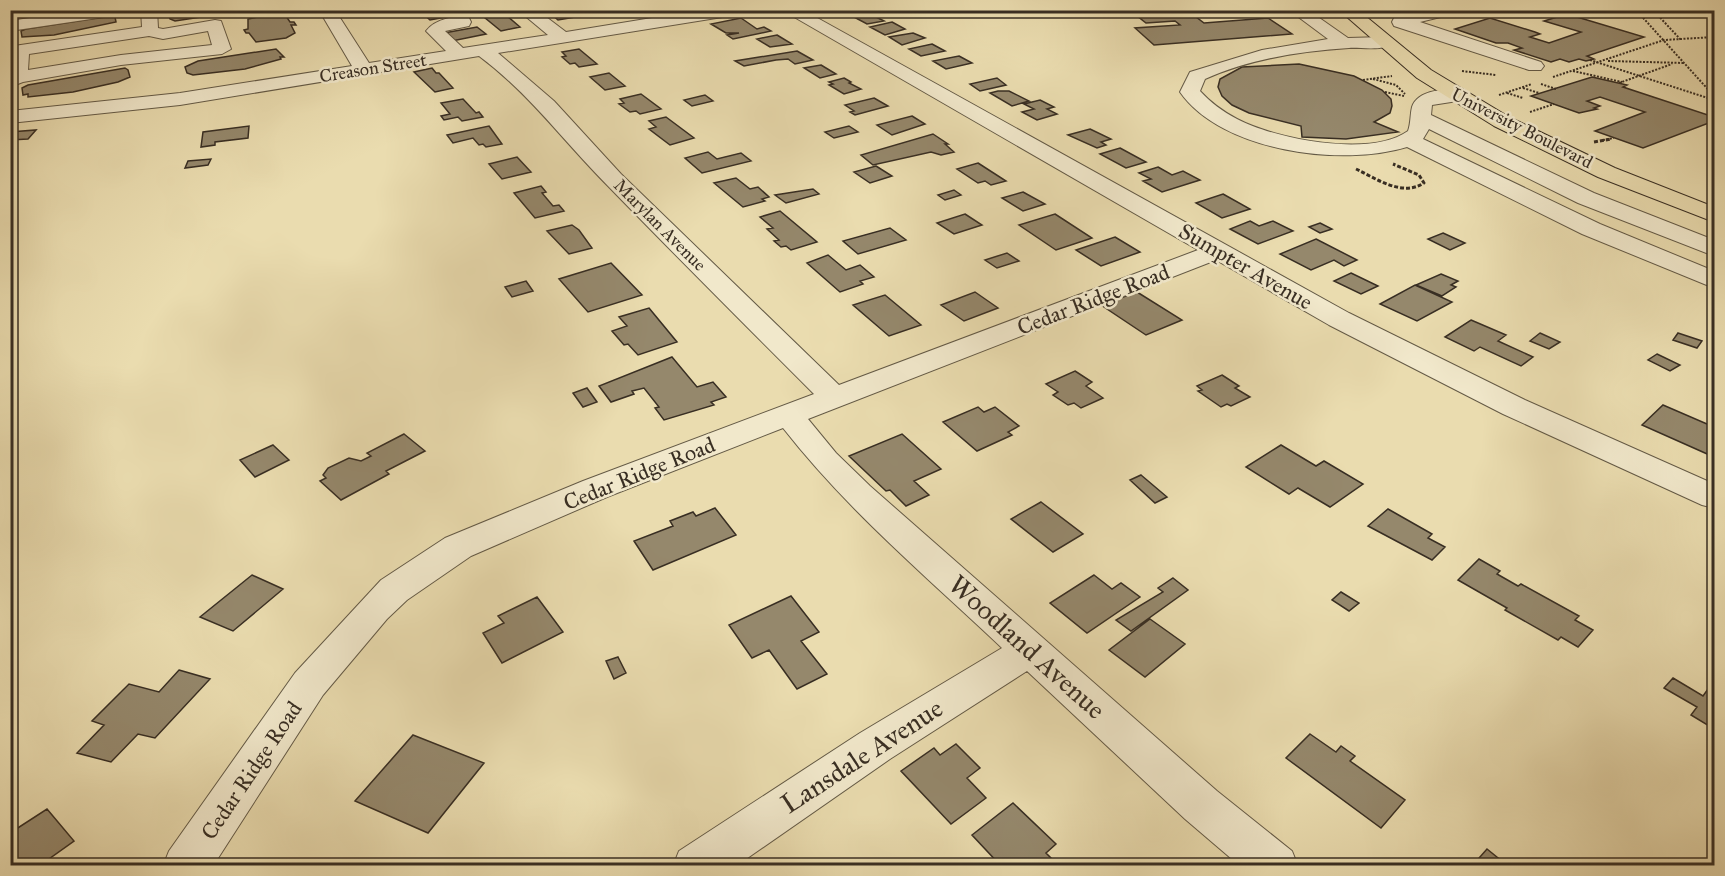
<svg xmlns="http://www.w3.org/2000/svg" width="1725" height="876" font-family="'IM FELL Great Primer',serif">
  <style>
    .building { fill: #95886c; stroke: #382e23; stroke-width: 1.5 }
    .lines { fill: none; stroke-linecap: round; stroke-linejoin: round }
    .minor-casing { stroke: #645a46; stroke-width: 2 }
    .major-casing { stroke: #382e23; stroke-width: 2 }
    .path-far1 { stroke: #382e23; stroke-width: 2; stroke-dasharray: 2 1.5; stroke-linecap: butt }
    .path { stroke: #382e23; stroke-width: 3; stroke-dasharray: 4 2; stroke-linecap: butt }
    .minor { fill: #f1e8cb; fill-rule: evenodd }
    .major { fill: #eadcaf; fill-rule: evenodd }
    .labels { text-anchor: middle; stroke-width: 5; stroke-linejoin: round; paint-order: stroke }
    .far-street-label { font-size: 18px; fill: #382e23; stroke: #f1e8cb }
    .street-label { font-size: 22px; fill: #382e23; stroke: #f1e8cb }
    .near-street-label { font-size: 27px; fill: #382e23; stroke: #f1e8cb }
  </style>
  <rect width="100%" height="100%" fill="#eadcaf"/>
  <filter id="stains"><feTurbulence type="fractalNoise" baseFrequency=".00333" numOctaves="4"/><feColorMatrix values="0 0 0 0 .2 0 0 0 0 .09 0 0 0 0 .02 0 0 0 .5 -.17"/></filter>
  <radialGradient id="worn" r=".72"><stop offset=".6" stop-color="#630" stop-opacity="0"/><stop offset="1" stop-color="#630" stop-opacity=".3"/></radialGradient>
  <path class="building" d="M247 10 175 21 170 19 168 14 180 10Z
    M435 10H458L462 14 430 20 422 13Z
    M500 10 520 27 501 31 479 13Z
    M574 10H589L593 14 558 20 551 14Z
    M1164 10H1228L1191 13 1204 23 1268 18 1292 34 1154 45 1135 28 1180 25 1175 21 1146 23 1136 15 1167 13Z
    M274 14 286 16 290 22H294L296 25H291L295 33 286 38 256 42 249 33H246L244 30 248 29V19Z
    M870 14 884 21 867 24 854 17Z
    M1567 14 1644 37 1587 56 1594 59 1586 61 1579 59 1569 62 1560 59 1551 62 1514 50 1522 48 1508 43H1496L1455 29 1490 18 1535 32 1540 34 1530 37 1549 43 1581 32 1544 21Z
    M103 17H115L116 22 54 35 22 37 21 31 26 29Z
    M741 18 757 29 764 27 771 31 733 39 727 35 739 33H726L711 24Z
    M892 22 905 29 885 35 870 27Z
    M477 27 486 34 452 41 444 33Z
    M913 33 925 38 902 45 889 37Z
    M777 35 792 44 770 47 757 39Z
    M932 44 945 51 921 56 909 49Z
    M276 49 284 57H280L281 59 245 69 193 75 187 73 185 67 198 61Z
    M579 49 597 64 579 67 575 63 570 64 562 57 566 56 562 52Z
    M797 51 813 60 795 64 788 59 776 60 744 66 735 61Z
    M959 56 972 63 946 69 933 61Z
    M1299 64 1354 76 1382 90 1391 99 1392 106 1390 113 1374 122 1398 132 1346 139 1302 137 1301 126 1249 113 1232 105 1222 96 1218 87 1220 79 1242 67Z
    M821 65 836 74 820 78 804 68Z
    M125 68 128 70 130 77 118 82 73 92 28 97V94L23 95 22 88 28 85Z
    M432 68 436 73H439L453 88 435 92 414 72Z
    M609 73 625 86 605 90 590 77Z
    M1592 77 1627 85 1623 87 1714 117V121L1643 148 1595 131 1645 112 1600 97 1587 101 1600 106 1594 108 1597 109 1579 113 1531 96Z
    M844 78 851 82 849 83 861 89 844 94 829 85 833 84 829 82Z
    M997 78 1006 85 980 91 970 84Z
    M998 91H1009L1029 101 1012 106 990 93Z
    M641 94 661 109 640 114 636 111 630 112 619 104 624 103 620 99Z
    M705 95 713 101 692 106 684 100Z
    M874 98 888 106 855 115 850 112 854 111 845 105Z
    M463 99 476 113 479 112 483 117 462 121 458 117 444 120 441 116 450 114 441 103Z
    M1040 100 1054 107 1047 109 1057 114 1037 120 1022 112 1034 109 1024 104Z
    M912 116 925 124 892 135 877 125Z
    M666 117 694 138 670 145 649 129 656 127 649 121Z
    M249 126 248 138 215 142V145L201 147 203 132Z
    M489 126 502 144 486 147 483 144 479 145 473 138 453 143 447 135Z
    M849 126 858 132 834 138 825 132Z
    M1090 129 1111 139 1101 142 1106 145 1097 148 1068 135Z
    M36 130 28 139 10 140V132Z
    M933 134 948 144H945L954 152 941 155 931 152 873 165 861 155Z
    M1120 148 1146 162 1126 168 1100 154Z
    M708 152 717 159 741 153 751 161 702 173 685 158Z
    M517 157 531 172 502 179 489 164Z
    M211 159 208 165 185 168 188 161Z
    M978 163 1006 181 991 185 985 181 978 183 957 169Z
    M876 166 892 176 870 183 854 172Z
    M1158 167 1172 175 1183 171 1200 180 1162 192 1143 181 1151 179 1139 173Z
    M736 178 750 189 758 187 769 197 762 199 765 201 743 207 714 183Z
    M541 186 546 192 542 193 553 206 559 205 564 211 535 218 514 193Z
    M813 189 819 194 786 203 775 195Z
    M954 190 961 195 945 200 938 195Z
    M1023 192 1045 204 1023 211 1002 198Z
    M1223 194 1250 209 1222 218 1196 203Z
    M780 211 817 242 791 250 786 246 781 247 774 241 779 240 767 229 773 228 760 217Z
    M965 214 982 225 954 234 937 223Z
    M1055 214 1092 238 1056 250 1019 225Z
    M1250 221 1259 226 1273 221 1293 231 1258 244 1230 229Z
    M1320 223 1332 229 1320 233 1309 227Z
    M572 225 579 230 592 248 569 254 547 231Z
    M890 228 906 240 858 254 843 241Z
    M1443 233 1465 243 1450 250 1428 239Z
    M1115 237 1140 252 1101 266 1076 250Z
    M1316 239 1357 260 1344 266 1334 260 1311 270 1280 254Z
    M1007 253 1019 261 997 268 985 260Z
    M828 255 846 270 860 265 874 277 860 281 863 284 840 292 807 263Z
    M611 263 642 295 588 312 559 279Z
    M1351 273 1378 286 1361 294 1334 281Z
    M1441 274 1458 281 1451 285 1456 287 1442 296 1416 285Z
    M526 281 533 291 512 297 505 287Z
    M1415 285 1452 302 1417 321 1380 304Z
    M975 292 998 308 964 321 941 305Z
    M1137 292 1182 320 1146 335 1101 305Z
    M885 295 921 325 889 336 853 305Z
    M649 308 677 342 638 355 628 344 624 345 612 331 627 326 619 317Z
    M1471 320 1506 335 1498 341 1533 357 1521 366 1480 347 1474 351 1445 337Z
    M1540 333 1560 342 1549 349 1530 341Z
    M1678 333 1702 341 1697 348 1673 340Z
    M1657 354 1680 365 1670 371 1648 360Z
    M672 357 697 387 713 382 726 397 711 402 714 405 664 420 655 408 659 407 644 388 632 391 634 394 611 402 599 386Z
    M1075 371 1092 382 1086 386 1103 398 1081 408 1074 403 1068 405 1053 395 1058 392 1046 384Z
    M1222 375 1239 386 1235 388 1250 397 1231 406 1227 404 1221 407 1198 391 1202 390 1197 386Z
    M587 388 597 402 583 407 573 393Z
    M1663 405 1714 427V457L1642 425Z
    M978 407 984 412 995 407 1019 426 1008 432 1012 435 977 451 943 422Z
    M404 434 425 451 386 471 389 474 341 500 320 481 326 478 323 475 328 468 349 458 361 461 371 456 367 453Z
    M902 434 941 469 914 481 929 495 906 506 890 490 886 491 849 456Z
    M273 445 289 460 255 477 240 460Z
    M1281 445 1316 466 1324 461 1363 484 1330 507 1298 488 1289 494 1246 467Z
    M1141 475 1167 497 1155 503 1130 480Z
    M1041 502 1083 534 1053 552 1011 519Z
    M715 508 736 535 653 570 634 541 673 526 670 521 693 512 696 516Z
    M1388 509 1432 534 1428 538 1445 547 1432 560 1368 526Z
    M1479 559 1500 571 1497 574 1518 586 1521 584 1579 616 1575 620 1593 630 1578 647 1561 637 1558 640 1505 610 1507 608 1458 580Z
    M252 575 283 589 233 631 200 617Z
    M1094 575 1112 589 1121 583 1140 597 1087 633 1050 603Z
    M1173 578 1188 590 1131 631 1116 620 1163 592 1158 588Z
    M1341 592 1359 603 1349 611 1332 600Z
    M791 596 819 632 801 641 827 674 797 689 769 650 752 658 729 625Z
    M537 597 563 632 502 663 483 633 504 623 498 616Z
    M1150 619 1185 644 1145 677 1109 650Z
    M618 657 626 673 614 679 606 661Z
    M179 670 210 679 155 738 138 734 111 762 77 753 104 725 92 721 129 684 159 692Z
    M1673 678 1703 696 1708 689 1714 693V729L1691 715 1697 707 1664 688Z
    M1310 734 1336 752 1341 746 1355 756 1350 761 1405 800 1381 828 1286 758Z
    M413 735 484 763 428 833 355 801Z
    M956 744 980 768 967 778 986 798 951 824 901 771 934 748 940 755Z
    M1013 803 1056 844 1046 853 1059 866H1001L972 835Z
    M47 809 74 841 39 866H10V833Z
    M1487 849 1508 866H1472Z"/>
  <g class="lines">
    <g class="minor-casing">
      <path id="minor" d="M81 10H126L118 15 10 31V21Z
        M141 10H157L158 28 163 29 215 20 221 21 231 49 222 54 121 65 23 82 10 87V57L14 46 142 27ZM208 31 212 45 121 55 28 70 29 54 149 36 163 39Z
        M319 10H335L369 63 446 51 426 31C435 19 455 15 469 18L471 22 469 26 445 31 463 48 548 35 518 10H537L566 32 701 10H743L735 15 498 53 554 101 621 174 839 385 1198 250 782 10H803L1349 313 1525 400 1714 484V508L1702 505 1503 414 1329 325 1216 260 808 419 836 453 870 486 1217 791 1292 851 1298 866H1240L1185 819 1027 671 890 759 736 866H673L679 851 860 733 1002 648C927 577 847 510 783 428L607 497 471 556 407 600 387 619 323 695 213 866H163L169 851 295 673 381 580 445 538 583 481 814 394C745 325 676 256 608 186 563 141 531 95 479 56L180 105 10 123V111L180 93 352 66Z
        M1289 10H1308L1348 38 1384 37 1393 42C1386 52 1360 47 1349 48 1300 51 1250 59 1205 79L1200 91C1211 103 1222 111 1237 119 1275 139 1370 158 1408 131 1411 123 1410 115 1412 107 1418 89 1448 88 1464 92L1467 96 1464 100 1432 105 1431 115 1594 193 1714 240V256L1578 203 1429 129 1423 139 1600 224 1714 271V288L1582 234 1407 147C1342 167 1222 152 1180 92L1190 72 1262 50 1328 39Z
        M1428 10H1459L1457 13 1420 22 1541 62 1544 66 1541 70H1529L1394 26 1392 22 1394 18Z"/>
    </g>
    <g class="major-casing">
      <path id="major" d="M1339 10H1358L1431 70 1509 117 1615 168 1714 207V222L1598 177 1494 126 1417 78Z"/>
    </g>
    <path class="path-far1" d="M1527 10 1550 17
      M1636 10 1714 96
      M1653 10 1681 40
      M1590 60 1714 100
      M1608 61 1684 63
      M1462 71 1496 75
      M1573 71 1622 82
      M1553 77 1664 40 1714 37
      M1373 79 1396 85 1405 94
      M1363 80 1392 76
      M1619 83 1672 64
      M1541 84 1556 89
      M1523 88 1539 93
      M1385 92 1404 96
      M1507 93 1523 98
      M1499 95 1532 84
      M1530 112 1554 104
      M1603 140 1614 138"/>
    <path class="path" d="M1594 142 1611 139
      M1356 169C1377 179 1402 197 1424 183L1419 175 1393 164"/>
    <use href="#minor" class="minor"/>
    <use href="#major" class="major"/>
  </g>
  <g class="labels">
    <g class="far-street-label">
      <text transform="translate(373 68) rotate(-9)" y="6">Creason Street</text>
      <text transform="translate(1522 128) rotate(27)" y="6">University Boulevard</text>
      <text transform="translate(660 225) rotate(45)" y="6">Marylan Avenue</text>
    </g>
    <g class="street-label">
      <text transform="translate(1246 266) rotate(30)" y="8">Sumpter Avenue</text>
      <text transform="translate(1093 299) rotate(-21)" y="8">Cedar Ridge Road</text>
      <text transform="translate(639 473) rotate(-22)" y="8">Cedar Ridge Road</text>
      <text transform="translate(251 770) rotate(-56)" y="8">Cedar Ridge Road</text>
    </g>
    <g class="near-street-label">
      <text transform="translate(1027 647) rotate(42)" y="9">Woodland Avenue</text>
      <text transform="translate(862 756) rotate(-33)" y="9">Lansdale Avenue</text>
    </g>
  </g>
  <rect width="1725" height="876" fill="none" stroke="#eadcaf" stroke-width="36"/>
  <rect x="12" y="12" width="1701" height="852" fill="none" stroke="#382e23" stroke-width="3"/>
  <rect x="18" y="18" width="1689" height="840" fill="none" stroke="#382e23" stroke-width="1.5"/>
  <rect width="100%" height="100%" filter="url(#stains)"/>
  <rect width="100%" height="100%" fill="url(#worn)"/>
</svg>
